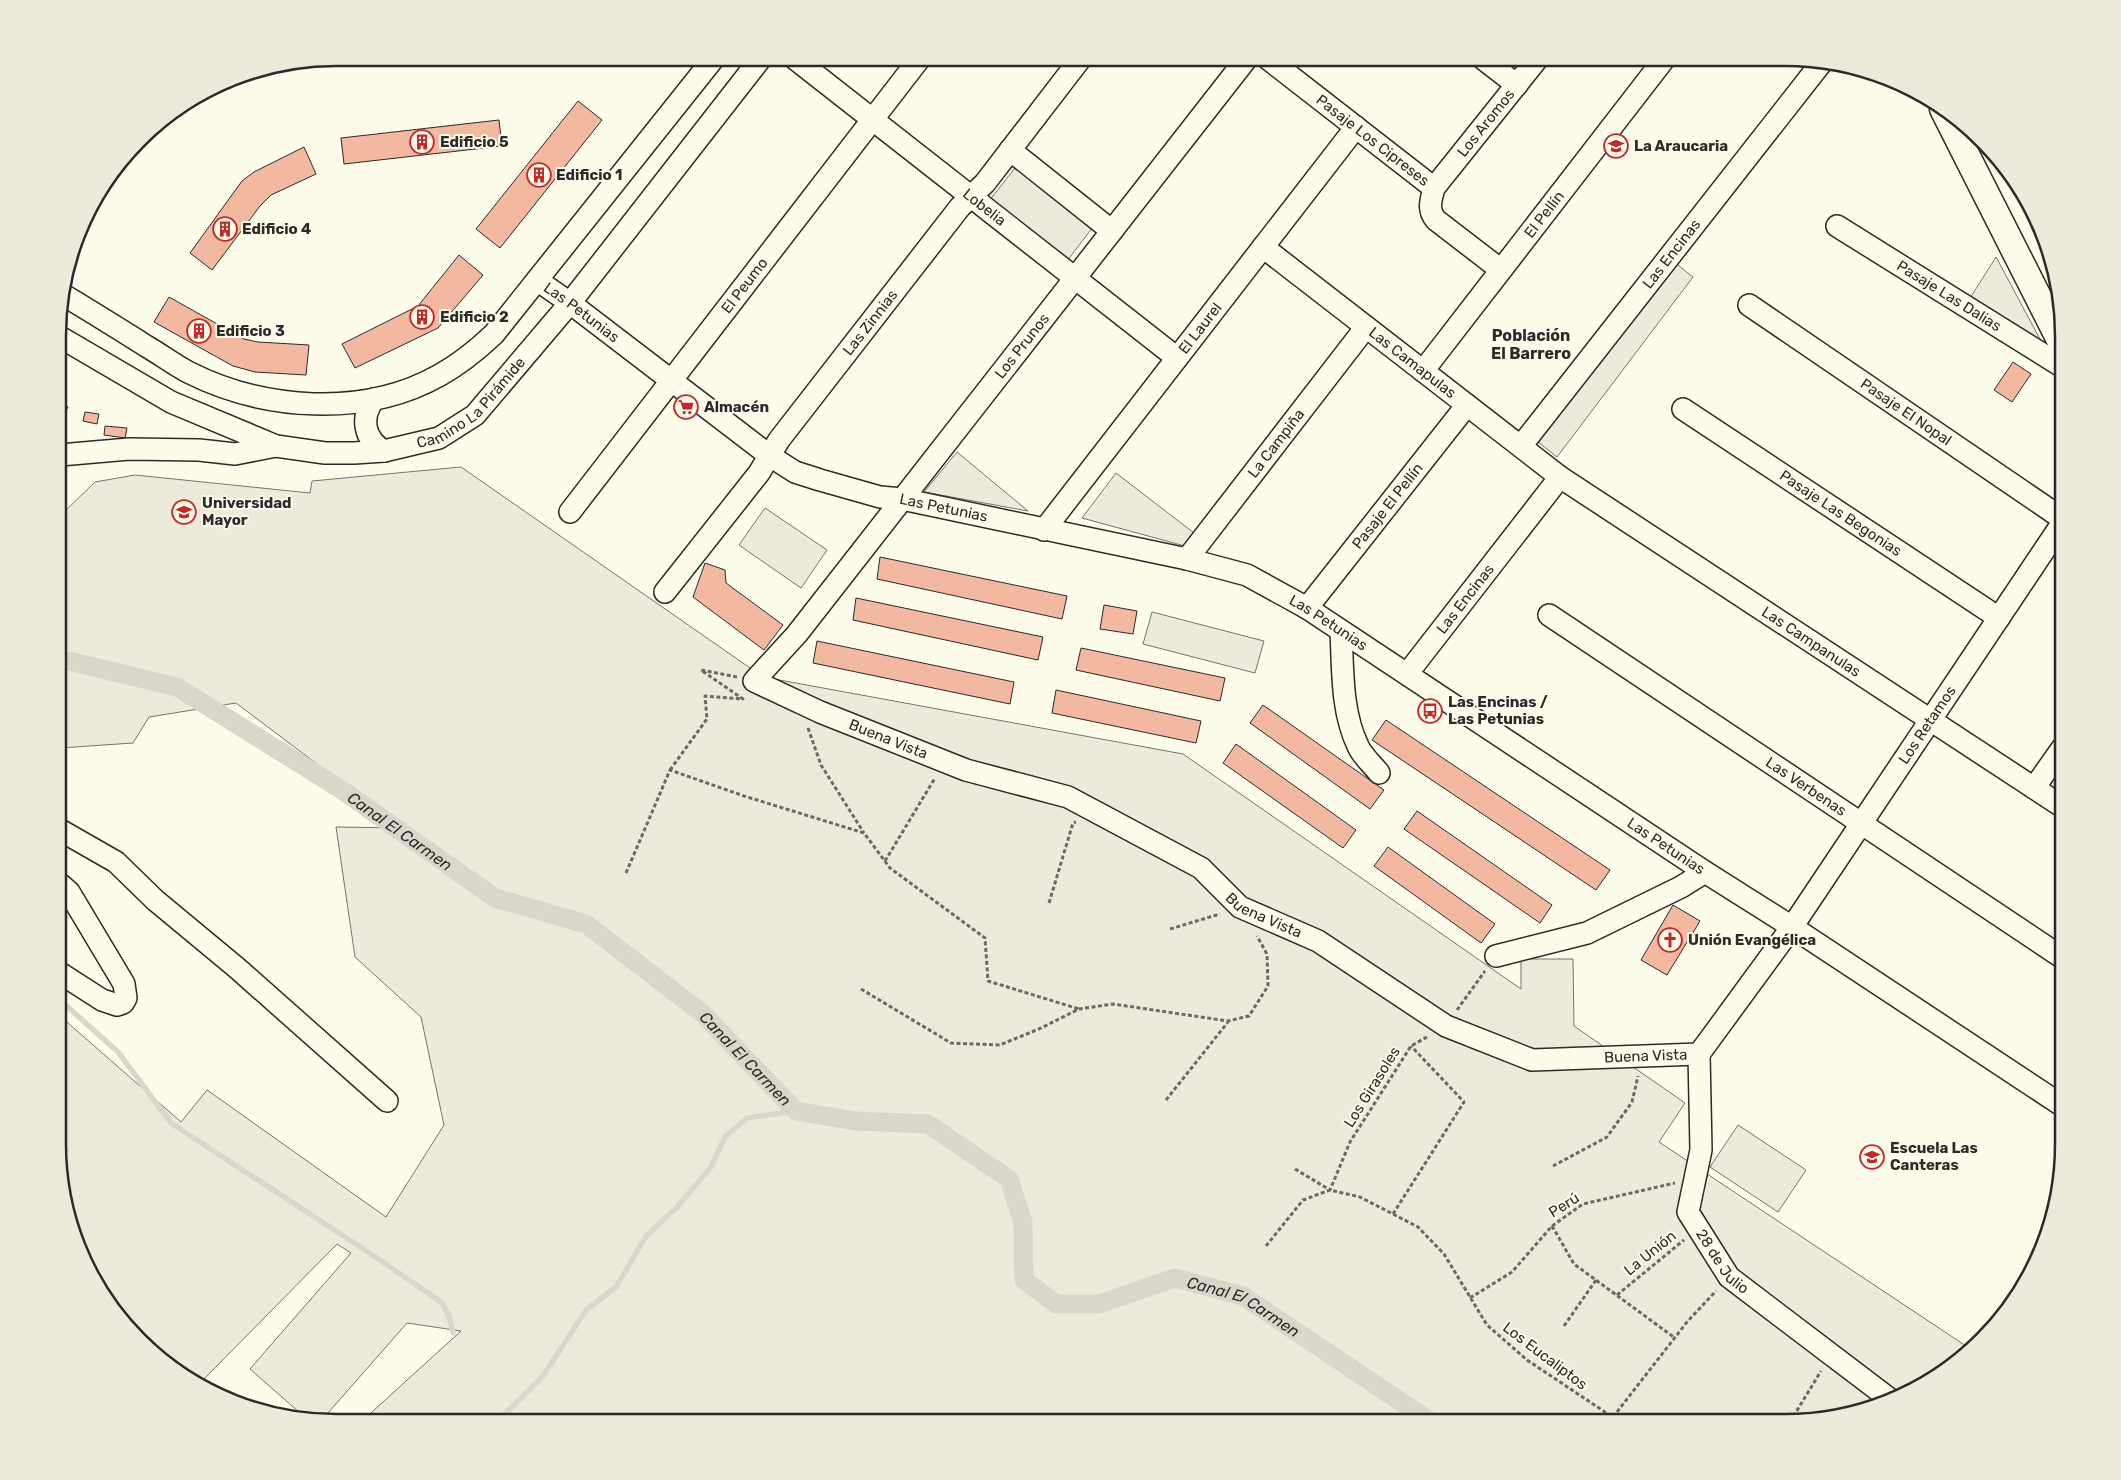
<svg xmlns="http://www.w3.org/2000/svg" width="2121" height="1480" font-family="Rubik,sans-serif">
  <style>
    .green { fill: #ecebdb; stroke: #74746e }
    .lines { fill: none; stroke-linecap: round; stroke-linejoin: round }
    .stream { stroke: #d8d7c9; stroke-width: 5.5 }
    .canal { stroke: #d8d7c9; stroke-width: 19 }
    .building { fill: #f2b8a0; stroke: #2b2b2b }
    .minor-casing { stroke: #2b2b2b; stroke-width: 24 }
    .major-casing { stroke: #2b2b2b; stroke-width: 29 }
    .path { stroke: #6a6964; stroke-width: 3; stroke-dasharray: 4 2.5; stroke-linecap: butt }
    .minor { stroke: #fdfbea; stroke-width: 21 }
    .major { stroke: #fdfbea; stroke-width: 26 }
    .labels { text-anchor: middle; stroke-width: 4; stroke-linejoin: round; paint-order: stroke }
    .street-label { font-size: 15px; fill: #2b2b2b; stroke: #fdfbea }
    .poi-label { font-size: 15px; font-weight: bold; fill: #2b2b2b; stroke: #fdfbea; text-anchor: start }
    .neighbourhood-label { font-size: 16px; font-weight: bold; fill: #2b2b2b; stroke: #fdfbea }
    .water-label { font-size: 16px; font-style: italic; fill: #2b2b2b; stroke: #fdfbea }
    .rim { fill: none; stroke: #2b2b2b; stroke-width: 2.5 }
  </style>
  <rect width="100%" height="100%" fill="#fdfbea"/>
  <path class="green" d="M1015 168 1093 227 1067 261 989 201Z
    M1996 257 2048 354 1967 303Z
    M1674 262 1693 277 1557 457 1538 442Z
    M957 452 1028 511 924 492Z
    M461 467 763 677 1183 754 1521 989V959H1573L1574 1026 1685 1103 1659 1142 1972 1350 1909 1394 1857 1413 1786 1422H361L461 1331 407 1323 320 1422 308 1420 250 1369 351 1253 337 1244 204 1379 212 1389 167 1365 95 1284 60 1180V1016L181 1122 207 1090 386 1217 444 1125 421 1017 355 957 336 827 402 828 236 703 149 717 133 743 60 748V516L95 482 135 475 310 493 312 481Z
    M1116 473 1194 533 1185 546 1082 518Z
    M765 508 827 550 801 588 739 545Z
    M1152 612 1264 641 1255 673 1143 644Z
    M1738 1125 1806 1170 1778 1212 1710 1167Z"/>
  <g class="lines">
    <path class="stream" d="M60 1000 118 1052 171 1123 374 1256 441 1302 449 1315 453 1333
      M497 1422 543 1376 586 1310 616 1287 646 1236 677 1207 711 1167 725 1137 747 1118 796 1111"/>
    <path class="canal" id="s1" d="M60 659 177 687 342 790 495 898 586 924 702 1013 796 1111 855 1121 928 1124 1009 1179 1023 1222 1024 1280 1056 1304H1099L1175 1278 1243 1296 1431 1422"/>
  </g>
  <path class="building" d="M578 101 602 120 500 248 476 229Z
    M499 120 502 146 344 164 341 138Z
    M304 147 316 174 271 195 260 206 212 270 190 253 242 181 254 172Z
    M459 255 483 275 438 328 355 368 342 344 418 306Z
    M169 297 244 339 258 342 309 345 306 375 255 372 233 366 154 322Z
    M2013 362 2031 374 2012 402 1994 390Z
    M60 402 68 407 60 422Z
    M85 412 99 414 97 424 83 421Z
    M105 426 127 428 125 438 104 435Z
    M880 557 1067 596 1062 619 877 579Z
    M705 563 725 570 726 583 783 625 764 650 693 597Z
    M856 598 1043 637 1038 660 853 620Z
    M1104 605 1137 611 1133 634 1100 629Z
    M817 641 1014 682 1010 704 813 663Z
    M1081 648 1225 678 1220 701 1076 670Z
    M1056 690 1201 721 1196 743 1052 713Z
    M1263 705 1384 790 1370 809 1250 723Z
    M1386 720 1610 870 1596 890 1372 740Z
    M1236 744 1356 830 1343 848 1223 763Z
    M1417 811 1552 905 1540 923 1404 829Z
    M1388 847 1495 924 1481 943 1374 866Z
    M1673 905 1700 921 1667 975 1641 960Z"/>
  <g class="lines">
    <g class="minor-casing">
      <g id="minor">
        <path id="s2" d="M794 58 1177 358"/>
        <path id="s3" d="M1247 58 797 634 754 681 820 712 966 770 1068 797 1201 868 1240 907 1318 941 1446 1026 1532 1060 1699 1054 1792 927 2063 522"/>
        <path id="s4" d="M1267 58 1434 188"/>
        <path d="M1482 58 1517 85"/>
        <path d="M1010 150 1112 231"/>
        <path id="s5" d="M1837 226 2063 367"/>
        <path id="s6" d="M1263 247 1560 477 2063 807"/>
        <path id="s7" d="M1501 270 1436 220C1427 210 1431 200 1434 188L1538 58"/>
        <path id="s8" d="M537 280 570 303 770 456 795 472 820 480 880 497 902 499 1187 559 1247 575 1307 608 1705 872 1792 927 2063 1106"/>
        <path d="M62 294C90 311 118 328 146 346 160 354 173 364 188 372 263 410 364 418 440 375 460 364 477 350 494 334L714 58"/>
        <path id="s9" d="M1749 305 2063 519"/>
        <path id="s10" d="M60 337 171 402 276 446 325 453H354L384 451 439 438 475 415 570 303 761 58"/>
        <path id="s11" d="M1423 371 1665 58"/>
        <path d="M374 399C360 418 364 439 384 451"/>
        <path id="s12" d="M1683 409 1999 618"/>
        <path id="s13" d="M1521 446 1822 62"/>
        <path d="M60 455 129 449 199 450 235 454 276 446"/>
        <path id="s14" d="M570 512 920 58"/>
        <path id="s15" d="M1044 530 1356 127"/>
        <path id="s16" d="M1187 559 1366 327"/>
        <path id="s17" d="M665 592 759 473 779 440 960 207 985 183 1081 58"/>
        <path id="s18" d="M1307 608 1467 405"/>
        <path id="s19" d="M1549 615 2063 958"/>
        <path d="M1341 631C1343 669 1341 711 1358 746 1362 756 1373 765 1379 773"/>
        <path id="s20" d="M1407 674 1560 477"/>
        <path d="M2034 788 2063 747"/>
        <path d="M60 830 116 862 155 900 237 968 387 1101"/>
        <path d="M60 884 69 892 124 984 126 998 123 1003 117 1005 102 1000 60 973"/>
        <path d="M1496 956 1587 933 1681 887 1705 872"/>
        <path id="s21" d="M1699 1054 1701 1150 1688 1212 1729 1277 1891 1400"/>
      </g>
    </g>
    <g class="major-casing">
      <path id="major" d="M1943 109 2063 346"/>
    </g>
    <path class="path" d="M808 728 821 765 864 833
      M670 770 707 719 705 696 743 699 701 670 737 677
      M885 861 935 778
      M626 873 670 770 744 796 864 833 890 868 985 938 988 981 1079 1009
      M1049 903 1073 823 1076 822
      M1170 929 1220 914
      M861 989 951 1043 1000 1045 1041 1028 1079 1009 1113 1004 1228 1021 1249 1016 1268 986 1267 954 1257 936
      M1457 1010 1485 971
      M1166 1100 1228 1022
      M1553 1166 1607 1137 1632 1102 1638 1076
      M1295 1169 1330 1190 1350 1142 1411 1046 1427 1037
      M1393 1214 1464 1102 1411 1046
      M1552 1226 1574 1264 1675 1338
      M1266 1246 1303 1200 1330 1190 1360 1197 1418 1227 1444 1254 1487 1325 1527 1360 1620 1422
      M1617 1295 1684 1240
      M1470 1298 1512 1272 1552 1226 1583 1204 1675 1183
      M1564 1326 1596 1280
      M1613 1417 1687 1322 1716 1291
      M1790 1422 1821 1371"/>
    <use href="#minor" class="minor"/>
    <use href="#major" class="major"/>
  </g>
  <defs>
    <g id="building-ring" transform="scale(1.25)"><circle r="9.5" fill="#fdfbea" stroke="#c62828" stroke-width="1.5"/><path d="M-4-6H4V6H1V3H-1V6H-4ZM-2.5-4.3h1.7v1.8h-1.7ZM.8-4.3h1.7v1.8H.8ZM-2.5-1h1.7V.8h-1.7ZM.8-1h1.7V.8H.8Z" fill="#c62828"/></g>
    <g id="school-ring" transform="scale(1.25)"><circle r="9.5" fill="#fdfbea" stroke="#c62828" stroke-width="1.5"/><path d="M0-5L7-2L0 1L-7-2ZM-4 1L0 2.5L4 1V4Q0 6-4 4Z" fill="#c62828"/></g>
    <g id="supermarket-ring" transform="scale(1.25)"><circle r="9.5" fill="#fdfbea" stroke="#c62828" stroke-width="1.5"/><path d="M-6-5.5h2.5l.6 2H6L4.5 2H-2.5L-4.4-4H-6ZM-1.5 3.2a1.3 1.3 0 1 0 .1 0ZM3 3.2a1.3 1.3 0 1 0 .1 0Z" fill="#c62828"/></g>
    <g id="university-ring" transform="scale(1.25)"><circle r="9.5" fill="#fdfbea" stroke="#c62828" stroke-width="1.5"/><path d="M0-5L7-2L0 1L-7-2ZM-4 1L0 2.5L4 1V4Q0 6-4 4Z" fill="#c62828"/></g>
    <g id="bus-ring" transform="scale(1.25)"><circle r="9.5" fill="#fdfbea" stroke="#c62828" stroke-width="1.5"/><path d="M-5-6H5V4H4V6H2V4H-2V6H-4V4H-5ZM-3.5-4V0h7V-4ZM-3.5 1.2v1.5H-2V1.2ZM2 1.2v1.5H3.5V1.2Z" fill="#c62828"/></g>
    <g id="church-ring" transform="scale(1.25)"><circle r="9.5" fill="#fdfbea" stroke="#c62828" stroke-width="1.5"/><path d="M-1.2-6h2.4v3.5h3.3v2.4h-3.3V6h-2.4V-.1h-3.3v-2.4h3.3Z" fill="#c62828"/></g>
  </defs>
  <g fill-rule="evenodd">
    <use href="#building-ring" x="422" y="142"/>
    <use href="#school-ring" x="1616" y="146"/>
    <use href="#building-ring" x="539" y="175"/>
    <use href="#building-ring" x="225" y="229"/>
    <use href="#building-ring" x="422" y="317"/>
    <use href="#building-ring" x="199" y="331"/>
    <use href="#supermarket-ring" x="686" y="407"/>
    <use href="#university-ring" x="184" y="512"/>
    <use href="#bus-ring" x="1430" y="711"/>
    <use href="#church-ring" x="1670" y="940"/>
    <use href="#school-ring" x="1872" y="1157"/>
  </g>
  <g class="labels">
    <g class="street-label">
      <text dy="5" stroke="none"><textPath href="#s7" startOffset="199">Los Aromos</textPath></text>
      <text dy="5" stroke="none"><textPath href="#s4" startOffset="134">Pasaje Los Cipreses</textPath></text>
      <text dy="5" stroke="none"><textPath href="#s2" startOffset="242">Lobelia</textPath></text>
      <text dy="5" stroke="none"><textPath href="#s11" startOffset="198">El Pellín</textPath></text>
      <text dy="5" stroke="none"><textPath href="#s13" startOffset="244">Las Encinas</textPath></text>
      <text dy="5" stroke="none"><textPath href="#s14" startOffset="286">El Peumo</textPath></text>
      <text dy="5" stroke="none"><textPath href="#s5" startOffset="132">Pasaje Las Dalias</textPath></text>
      <text dy="5" stroke="none"><textPath href="#s8" startOffset="55">Las Petunias</textPath></text>
      <text dy="5" stroke="none"><textPath href="#s17" startOffset="339">Las Zinnias</textPath></text>
      <text dy="5" stroke="none"><textPath href="#s15" startOffset="255">El Laurel</textPath></text>
      <text transform="translate(1022 346) rotate(-52)" y="5">Los Prunos</text>
      <text dy="5" stroke="none"><textPath href="#s6" startOffset="189">Las Camapulas</textPath></text>
      <text dy="5" stroke="none"><textPath href="#s10" startOffset="454">Camino La Pirámide</textPath></text>
      <text dy="5" stroke="none"><textPath href="#s9" startOffset="190">Pasaje El Nopal</textPath></text>
      <text dy="5" stroke="none"><textPath href="#s16" startOffset="146">La Campiña</textPath></text>
      <text dy="5" stroke="none"><textPath href="#s18" startOffset="130">Pasaje El Pellín</textPath></text>
      <text dy="5" stroke="none"><textPath href="#s8" startOffset="475">Las Petunias</textPath></text>
      <text dy="5" stroke="none"><textPath href="#s12" startOffset="189">Pasaje Las Begonias</textPath></text>
      <text dy="5" stroke="none"><textPath href="#s20" startOffset="95">Las Encinas</textPath></text>
      <text dy="5" stroke="none"><textPath href="#s8" startOffset="880">Las Petunias</textPath></text>
      <text dy="5" stroke="none"><textPath href="#s6" startOffset="676">Las Campanulas</textPath></text>
      <text dy="5" stroke="none"><textPath href="#s3" startOffset="2235">Los Retamos</textPath></text>
      <text dy="5" stroke="none"><textPath href="#s3" startOffset="941">Buena Vista</textPath></text>
      <text dy="5" stroke="none"><textPath href="#s19" startOffset="309">Las Verbenas</textPath></text>
      <text dy="5" stroke="none"><textPath href="#s8" startOffset="1285">Las Petunias</textPath></text>
      <text dy="5" stroke="none"><textPath href="#s3" startOffset="1361">Buena Vista</textPath></text>
      <text dy="5" stroke="none"><textPath href="#s3" startOffset="1781">Buena Vista</textPath></text>
      <text transform="translate(1372 1087) rotate(-58)" y="5">Los Girasoles</text>
      <text transform="translate(1564 1205) rotate(-32)" y="5">Perú</text>
      <text transform="translate(1650 1253) rotate(-39)" y="5">La Unión</text>
      <text dy="5" stroke="none"><textPath href="#s21" startOffset="220">28 de Julio</textPath></text>
      <text transform="translate(1545 1356) rotate(37)" y="5">Los Eucaliptos</text>
    </g>
    <g class="poi-label">
      <text x="440" y="147">Edificio 5</text>
      <text x="1634" y="151">La Araucaria</text>
      <text x="556" y="180">Edificio 1</text>
      <text x="242" y="234">Edificio 4</text>
      <text x="440" y="322">Edificio 2</text>
      <text x="216" y="336">Edificio 3</text>
      <text x="704" y="412">Almacén</text>
      <text x="202" y="508">Universidad<tspan x="202" dy="17">Mayor</tspan></text>
      <text x="1448" y="707">Las Encinas /<tspan x="1448" dy="17">Las Petunias</tspan></text>
      <text x="1688" y="945">Unión Evangélica</text>
      <text x="1890" y="1153">Escuela Las<tspan x="1890" dy="17">Canteras</tspan></text>
    </g>
    <g class="neighbourhood-label">
      <text x="1531" y="341">Población<tspan x="1531" dy="18">El Barrero</tspan></text>
    </g>
    <g class="water-label">
      <text dy="6" stroke="none"><textPath href="#s1" startOffset="386">Canal El Carmen</textPath></text>
      <text dy="6" stroke="none"><textPath href="#s1" startOffset="806">Canal El Carmen</textPath></text>
      <text dy="6" stroke="none"><textPath href="#s1" startOffset="1451">Canal El Carmen</textPath></text>
    </g>
  </g>
  <path d="M0 0H2121V1480H0ZM336 66H1785A270 270 0 0 1 2055 336V1144A270 270 0 0 1 1785 1414H336A270 270 0 0 1 66 1144V336A270 270 0 0 1 336 66Z" fill="#eceadb" fill-rule="evenodd"/>
  <path class="rim" d="M336 66H1785A270 270 0 0 1 2055 336V1144A270 270 0 0 1 1785 1414H336A270 270 0 0 1 66 1144V336A270 270 0 0 1 336 66Z"/>
</svg>
